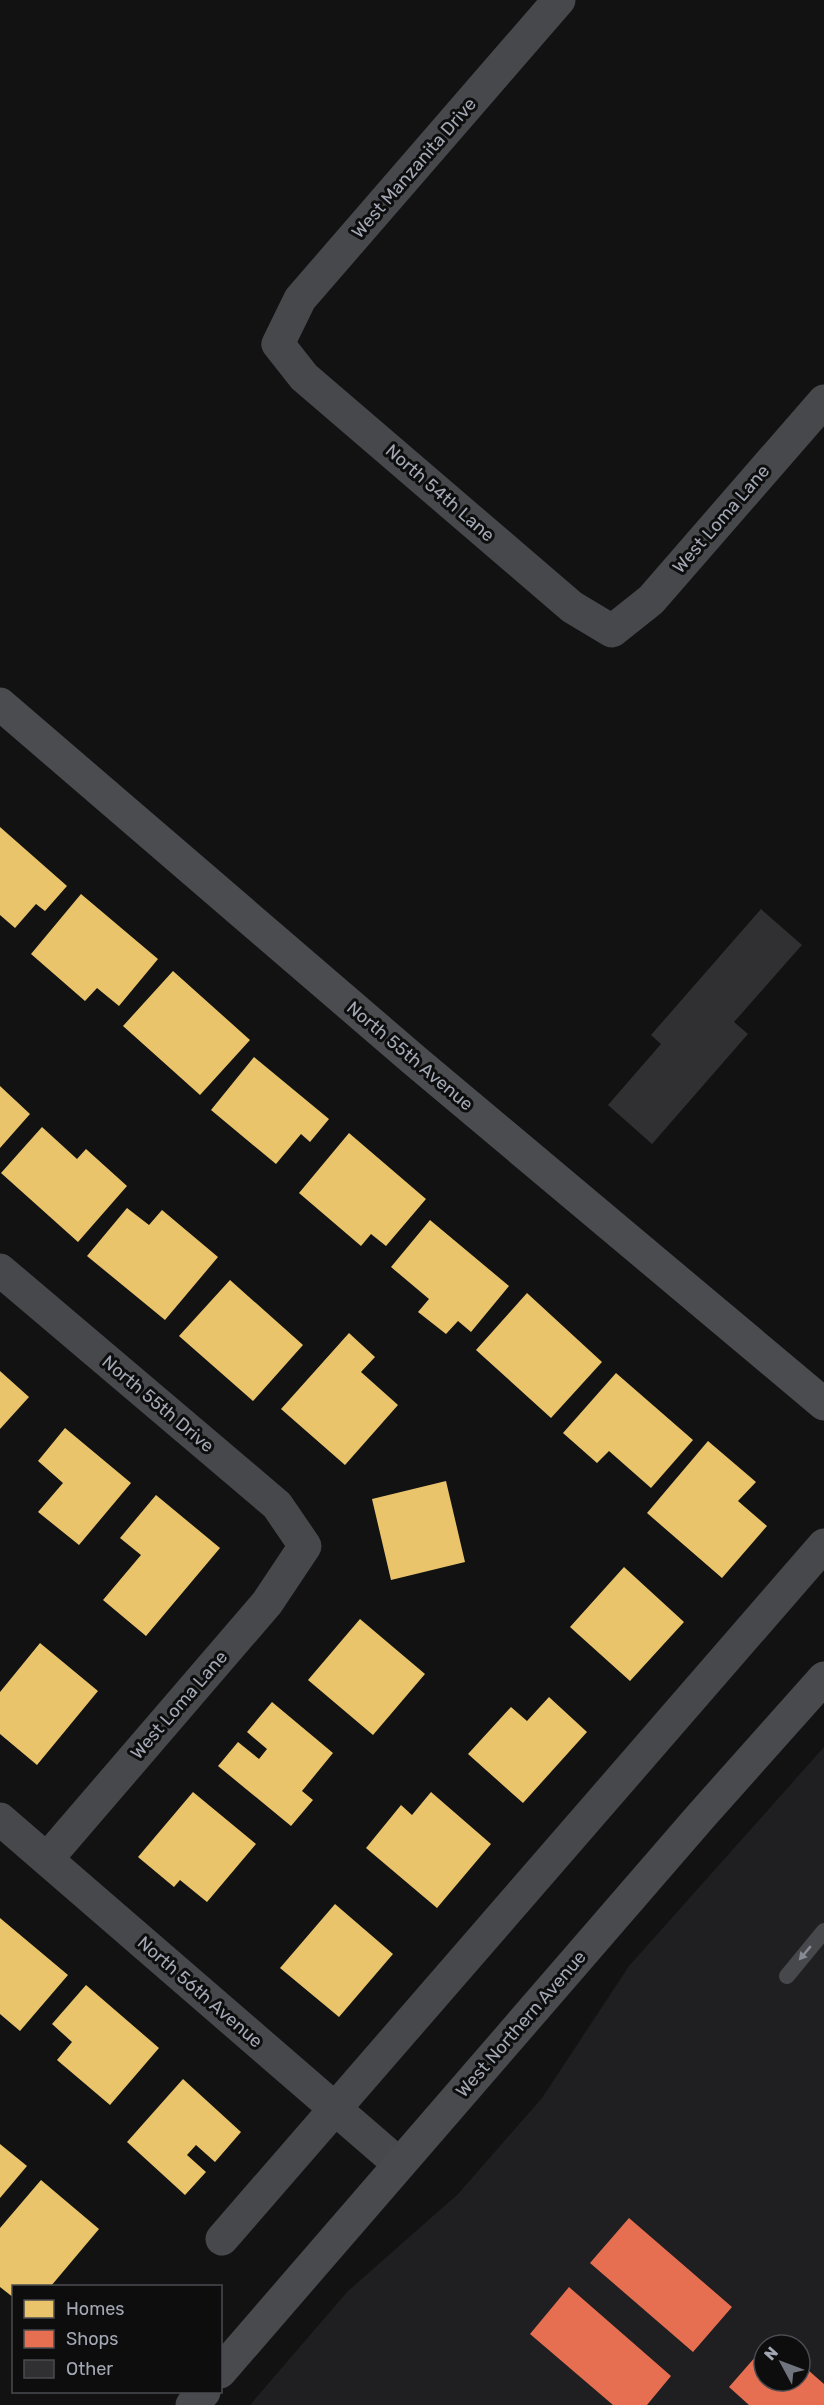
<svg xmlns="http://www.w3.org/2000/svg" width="824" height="2405" font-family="Rubik,sans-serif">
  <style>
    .built { fill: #1f1f21; fill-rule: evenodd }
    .homes { fill: #e9c46a }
    .shops { fill: #e76f51 }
    .building { fill: #303032 }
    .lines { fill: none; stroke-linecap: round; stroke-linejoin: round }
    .lane { stroke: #47484b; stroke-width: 16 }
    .street { stroke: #47484b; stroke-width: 33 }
    .secondary { stroke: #4a4c4f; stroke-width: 33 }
    .primary { stroke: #494a4e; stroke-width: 33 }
    .oneway { fill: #878b94 }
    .labels { text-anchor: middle; stroke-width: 6; stroke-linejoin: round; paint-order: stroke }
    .street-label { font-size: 18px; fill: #a2a8b4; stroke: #0d0d0e }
  </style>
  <rect width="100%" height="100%" fill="#121213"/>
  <path class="built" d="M824 1747V2405H250L347 2292 458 2194 542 2098 629 1966ZM764 2345H800V2381H764Z"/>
  <path class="homes" d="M0 827 67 886 45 911 36 904 15 928 0 915Z
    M81 894 158 959 119 1006 97 988 85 1001 31 954Z
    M173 971 250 1040 200 1095 123 1026Z
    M254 1057 329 1119 310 1142 301 1134 276 1164 211 1110Z
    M0 1086 30 1114 0 1148Z
    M42 1127 77 1159 86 1149 127 1186 78 1242 1 1173Z
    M349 1133 426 1199 386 1246 371 1234 361 1246 299 1193Z
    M127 1208 149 1225 162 1210 218 1257 165 1320 87 1256Z
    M430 1220 509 1286 471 1332 458 1321 446 1334 418 1312 429 1299 391 1267Z
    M230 1280 303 1345 253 1401 179 1336Z
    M527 1293 602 1362 551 1418 476 1350Z
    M349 1333 375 1357 361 1372 398 1405 345 1465 281 1409Z
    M0 1371 29 1397 0 1429Z
    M616 1373 693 1440 651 1488 609 1451 597 1463 563 1433Z
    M65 1428 131 1483 79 1545 38 1512 63 1483 38 1461Z
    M708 1441 756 1482 738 1501 767 1526 722 1578 647 1513Z
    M446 1481 465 1562 391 1580 372 1499Z
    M156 1495 220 1548 146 1636 103 1600 141 1555 120 1538Z
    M624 1567 684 1622 630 1681 570 1627Z
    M360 1619 425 1674 373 1735 308 1680Z
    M40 1643 98 1691 37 1765 0 1734V1692Z
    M549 1697 587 1732 523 1803 468 1754 511 1707 527 1721Z
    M272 1702 333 1753 302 1791 313 1800 291 1826 218 1766 238 1742 259 1759 267 1749 247 1732Z
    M193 1792 256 1844 207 1902 180 1880 174 1887 138 1857Z
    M431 1792 491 1844 437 1908 366 1848 401 1805 412 1815Z
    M335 1904 393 1954 339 2017 280 1968Z
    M0 1918 68 1975 20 2031 0 2014Z
    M86 1985 159 2048 110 2105 57 2060 72 2042 52 2024Z
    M183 2079 241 2132 215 2162 196 2145 187 2155 206 2172 185 2195 127 2142Z
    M0 2144 27 2166 0 2198Z
    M41 2180 99 2229 51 2286H14V2298L0 2287V2228Z"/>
  <path class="shops" d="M629 2218 732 2307 693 2352 590 2263Z
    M569 2287 671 2376 647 2405H613L530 2334Z
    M772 2338 780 2345H766Z
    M764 2347V2381H800V2363L824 2384V2405H749L729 2387Z"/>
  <path class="building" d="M761 909 802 945 734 1022 748 1034 652 1144 608 1105 661 1044 651 1035Z"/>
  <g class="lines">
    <path class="lane" d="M787 1976 824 1931"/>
    <path class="street" d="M559 0 300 299 278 344 304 377 572 607 612 631 651 600 824 401
      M0 1270 277 1505 305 1546 267 1603 47 1859
      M0 1819 399 2164
      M222 2239 824 1545"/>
    <path class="secondary" d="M0 704 414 1060 824 1404"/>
    <path class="primary" d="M220 2372 701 1816 824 1678
      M192 2405 204 2392"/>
  </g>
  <defs><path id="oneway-solid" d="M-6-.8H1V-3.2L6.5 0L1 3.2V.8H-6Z" transform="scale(1.5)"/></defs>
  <use class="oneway" href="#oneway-solid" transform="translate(805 1953) rotate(130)"/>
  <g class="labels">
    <g class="street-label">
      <text transform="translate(414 168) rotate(-49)" y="6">West Manzanita Drive</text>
      <text transform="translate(440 493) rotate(41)" y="6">North 54th Lane</text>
      <text transform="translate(721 519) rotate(-49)" y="6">West Loma Lane</text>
      <text transform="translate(410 1056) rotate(40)" y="6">North 55th Avenue</text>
      <text transform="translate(158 1404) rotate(40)" y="6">North 55th Drive</text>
      <text transform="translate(179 1705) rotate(-49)" y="6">West Loma Lane</text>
      <text transform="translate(200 1992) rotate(41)" y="6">North 56th Avenue</text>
      <text transform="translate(521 2024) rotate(-49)" y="6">West Northern Avenue</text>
    </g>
  </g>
  <rect x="12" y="2285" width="210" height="108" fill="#0d0d0e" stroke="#494b50" stroke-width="1.5"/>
  <rect x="24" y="2300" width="30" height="18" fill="#e9c46a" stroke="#494b50" stroke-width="1.5"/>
  <text x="66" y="2315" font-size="18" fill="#a2a8b4">Homes</text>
  <rect x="24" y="2330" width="30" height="18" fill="#e76f51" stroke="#494b50" stroke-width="1.5"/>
  <text x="66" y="2345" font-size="18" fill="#a2a8b4">Shops</text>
  <rect x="24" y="2360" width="30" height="18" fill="#303032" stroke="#494b50" stroke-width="1.5"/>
  <text x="66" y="2375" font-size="18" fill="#a2a8b4">Other</text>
  <g transform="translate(782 2363) rotate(311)"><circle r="28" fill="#0d0d0e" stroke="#494b50" stroke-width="1.5"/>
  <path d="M0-4.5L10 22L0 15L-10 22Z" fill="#70747c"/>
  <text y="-9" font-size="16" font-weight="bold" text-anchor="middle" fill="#a2a8b4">N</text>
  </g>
</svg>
